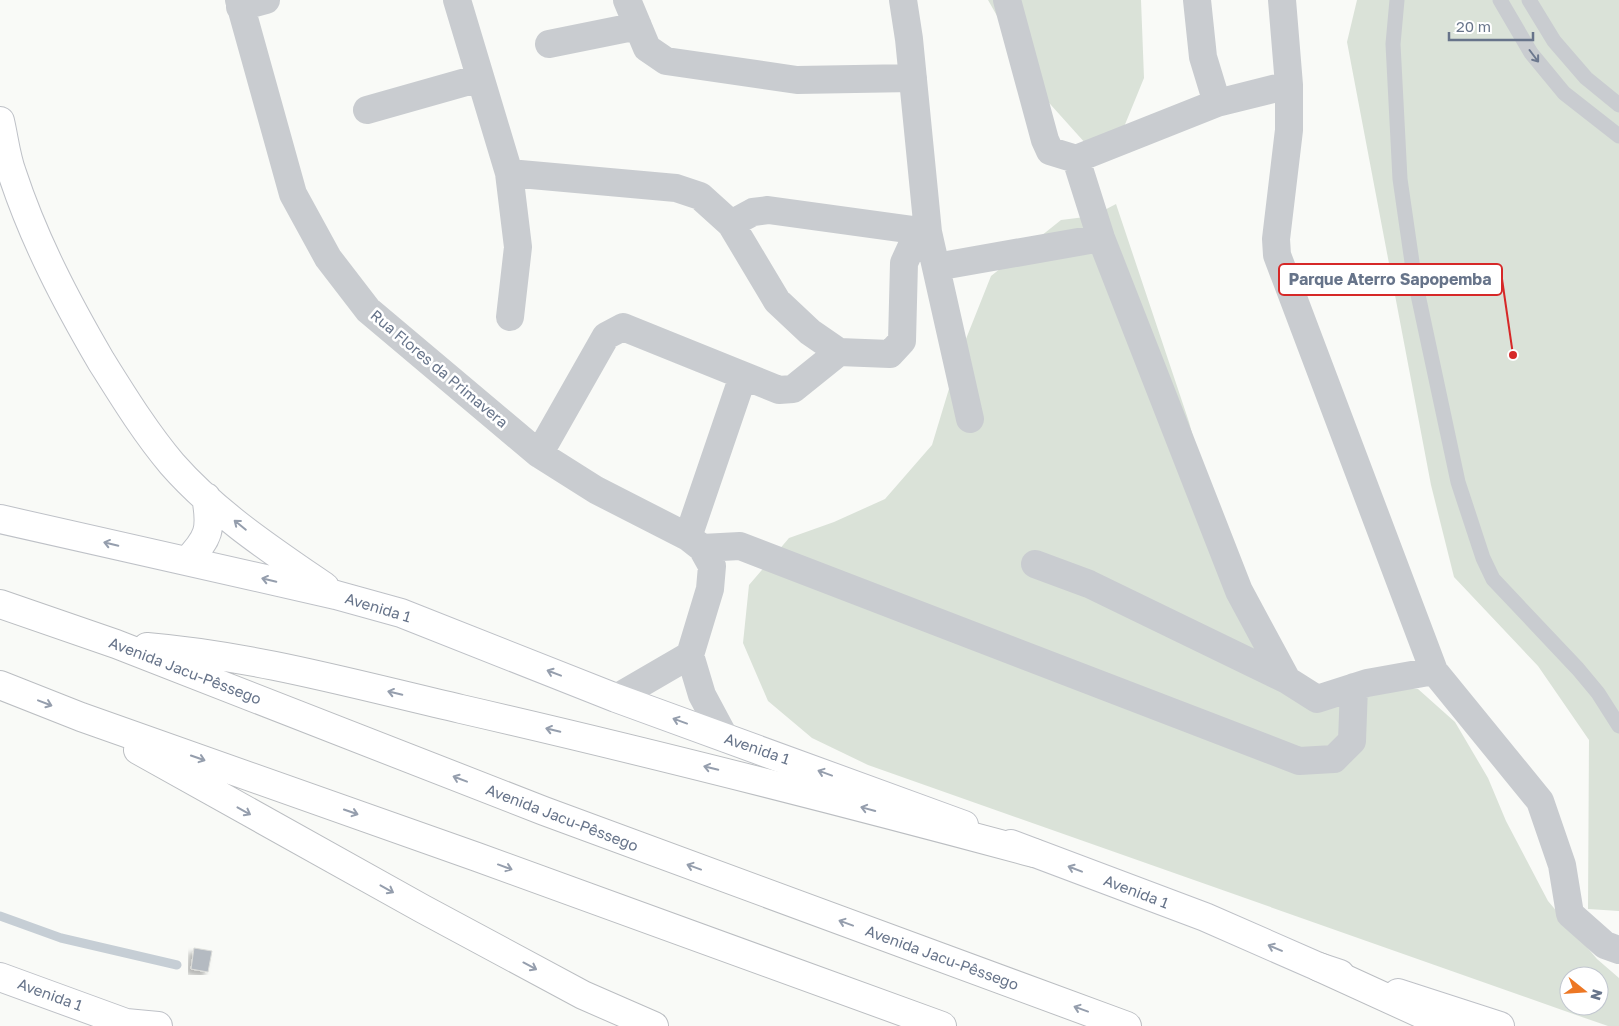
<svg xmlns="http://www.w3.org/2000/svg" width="1619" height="1026" font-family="'Golos Text',sans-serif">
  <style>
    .green { fill: #dae2d8; fill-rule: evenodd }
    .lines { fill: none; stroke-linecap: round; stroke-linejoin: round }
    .stream { stroke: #c6ced5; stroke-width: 9 }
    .building { fill: #b4bac1; stroke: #dbdcd9; filter: url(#shadow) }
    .secondary-casing { stroke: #bec1c7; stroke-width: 30 }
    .trunk-casing { stroke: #bbbec2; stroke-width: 30 }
    .service { stroke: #c9ccd0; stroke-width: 15 }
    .minor { stroke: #c9ccd0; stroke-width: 28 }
    .secondary { stroke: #fff; stroke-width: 28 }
    .trunk { stroke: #fff; stroke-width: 28 }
    .oneway { stroke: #6c788e }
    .oneway2 { stroke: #959ead }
    .labels { text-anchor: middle; stroke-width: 5; stroke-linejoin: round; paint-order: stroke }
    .street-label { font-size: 15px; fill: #67748a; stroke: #fff }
    .leader { fill: none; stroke: #d62828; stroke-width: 2 }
    .callout-dot { fill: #d62828; stroke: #fff; stroke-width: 2 }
    .callout { fill: #fff; stroke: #d62828; stroke-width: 2 }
    .callout-label { font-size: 16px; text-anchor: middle; font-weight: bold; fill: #67748a }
  </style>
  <defs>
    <filter id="shadow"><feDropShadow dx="-4.5" dy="4.5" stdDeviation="2.5" flood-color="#0004"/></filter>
  </defs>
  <rect width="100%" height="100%" fill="#f9faf7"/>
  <path class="green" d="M988 0H1141L1144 78 1117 144 1095 154 1042 95Z
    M1357 0H1619V911L1588 909 1589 740 1538 666 1454 577 1431 485 1347 42Z
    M1116 204 1189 422 1214 514 1242 601 1317 699 1367 683 1418 689 1455 722 1488 778 1506 821 1548 901 1597 959 1619 978V1026H1608L1579 1016 868 765 812 738 768 701 743 643 749 585 789 538 834 522 885 499 932 445 958 359 991 276 1061 220 1093 216ZM1569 976H1599V1006H1569Z"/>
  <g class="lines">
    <path class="stream" d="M0 916 61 938 177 965"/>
  </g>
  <path class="building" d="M194 948 212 951 208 972 191 969Z"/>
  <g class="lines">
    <g class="secondary-casing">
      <path id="secondary" d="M0 121C4 138 6 157 12 173 34 240 66 301 101 361 123 396 145 432 172 464 215 513 271 550 325 587
        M0 519 336 595 401 613 616 698 964 825
        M187 561C209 538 212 529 206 497
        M1011 844 1205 917 1319 967 1340 974
        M0 977 126 1023 158 1026
        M1398 993 1500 1026"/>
    </g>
    <g class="trunk-casing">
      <path id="trunk" d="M0 604 116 644 544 811 1127 1026
        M147 647C254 656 357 685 461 709 653 753 844 802 1034 853
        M0 685 81 717 477 857 942 1026
        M138 750 423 909 583 995 654 1026
        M1319 967 1448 1026"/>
    </g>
    <path class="service" d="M1397 0 1393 44 1400 179 1414 276 1458 482 1483 558 1493 579 1578 669 1598 693 1619 726
      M1500 0 1531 53 1564 93 1619 136
      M1529 0 1554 41 1586 78 1619 105"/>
    <path class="minor" d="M239 0 293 194 328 258 368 310 539 454 596 490 688 537 702 548 712 566 710 589 690 655 702 695 725 738
      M457 0 509 173 518 247 510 317
      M627 0 647 48 666 61 797 80 913 78
      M1007 0 1045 140 1050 151 1076 159 1217 103 1203 57 1197 0
      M1282 0 1289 85V130L1276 239 1277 255 1434 671
      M240 7 266 0
      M549 44 638 26
      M1217 103 1289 85
      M367 110 480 78
      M1076 159 1101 238 1239 591 1287 680 1317 699 1367 683 1434 671 1540 801 1562 865 1570 914 1605 945 1619 950
      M509 173 676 188 700 196 731 224
      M936 267 1101 238
      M839 352 810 332 777 301 731 224 753 212 768 210 928 232 909 39 903 0
      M539 454 606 336 623 327 779 390 793 389 839 352 890 354 902 341 904 263 914 241 928 232 970 419
      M688 537 743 376
      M702 548 740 546 1299 761 1334 759 1352 741 1354 687
      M1035 564 1089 584 1287 680
      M616 698 690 655"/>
    <use href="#secondary" class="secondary"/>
    <use href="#trunk" class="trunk"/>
  </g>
  <defs><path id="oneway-shaft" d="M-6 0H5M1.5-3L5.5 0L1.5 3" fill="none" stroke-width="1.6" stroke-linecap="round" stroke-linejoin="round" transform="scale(1.25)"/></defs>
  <use class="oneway" href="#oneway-shaft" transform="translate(1534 56) rotate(53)"/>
  <g class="oneway2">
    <use href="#oneway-shaft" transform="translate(240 525) rotate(-141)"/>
    <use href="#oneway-shaft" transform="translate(111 544) rotate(-167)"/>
    <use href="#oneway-shaft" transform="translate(269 580) rotate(-167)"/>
    <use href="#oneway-shaft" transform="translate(554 673) rotate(-159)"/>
    <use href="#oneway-shaft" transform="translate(395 693) rotate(-167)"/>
    <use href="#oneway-shaft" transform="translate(45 703) rotate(21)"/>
    <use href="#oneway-shaft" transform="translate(680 721) rotate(-160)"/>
    <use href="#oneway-shaft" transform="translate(553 730) rotate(-167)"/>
    <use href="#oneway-shaft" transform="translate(198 758) rotate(19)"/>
    <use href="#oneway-shaft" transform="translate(711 768) rotate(-166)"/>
    <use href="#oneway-shaft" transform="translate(825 773) rotate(-160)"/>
    <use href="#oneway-shaft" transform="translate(460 779) rotate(-159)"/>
    <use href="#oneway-shaft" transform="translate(868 809) rotate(-165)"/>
    <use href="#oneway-shaft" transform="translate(244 811) rotate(29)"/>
    <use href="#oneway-shaft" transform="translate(351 812) rotate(19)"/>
    <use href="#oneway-shaft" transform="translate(505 867) rotate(20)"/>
    <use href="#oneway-shaft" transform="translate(694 867) rotate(-160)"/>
    <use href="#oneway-shaft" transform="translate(1075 869) rotate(-159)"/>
    <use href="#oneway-shaft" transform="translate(387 889) rotate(29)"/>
    <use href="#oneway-shaft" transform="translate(846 923) rotate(-160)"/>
    <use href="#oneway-shaft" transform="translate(1275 948) rotate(-157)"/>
    <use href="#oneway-shaft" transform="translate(530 966) rotate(28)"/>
    <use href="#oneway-shaft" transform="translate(1081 1009) rotate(-160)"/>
  </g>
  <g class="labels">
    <g class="street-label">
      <text transform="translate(439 369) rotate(40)" y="5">Rua Flores da Primavera</text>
      <text transform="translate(378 608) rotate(17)" y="5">Avenida 1</text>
      <text transform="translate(185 671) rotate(21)" y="5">Avenida Jacu-Pêssego</text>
      <text transform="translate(757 749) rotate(19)" y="5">Avenida 1</text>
      <text transform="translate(562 818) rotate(21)" y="5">Avenida Jacu-Pêssego</text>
      <text transform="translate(1136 892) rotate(21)" y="5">Avenida 1</text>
      <text transform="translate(942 958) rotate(20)" y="5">Avenida Jacu-Pêssego</text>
      <text transform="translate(50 995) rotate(20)" y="5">Avenida 1</text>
    </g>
  </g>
  <path class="leader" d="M1513 355L1502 279"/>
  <circle class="callout-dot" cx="1513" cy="355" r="5"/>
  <rect class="callout" x="1279" y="264" width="223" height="31" rx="5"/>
  <g class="callout-label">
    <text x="1390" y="285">Parque Aterro Sapopemba</text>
  </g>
  <g transform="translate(1584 991) rotate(107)"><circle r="24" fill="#ffffff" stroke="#c2c7d0"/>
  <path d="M0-4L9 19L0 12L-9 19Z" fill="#ed7724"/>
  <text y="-8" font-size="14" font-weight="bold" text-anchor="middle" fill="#67748a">N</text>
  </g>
  <path d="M1449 32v8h84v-8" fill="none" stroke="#67748a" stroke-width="2.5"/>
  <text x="1456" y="32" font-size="15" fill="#67748a" stroke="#ffffff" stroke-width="4" paint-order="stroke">20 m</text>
</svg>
